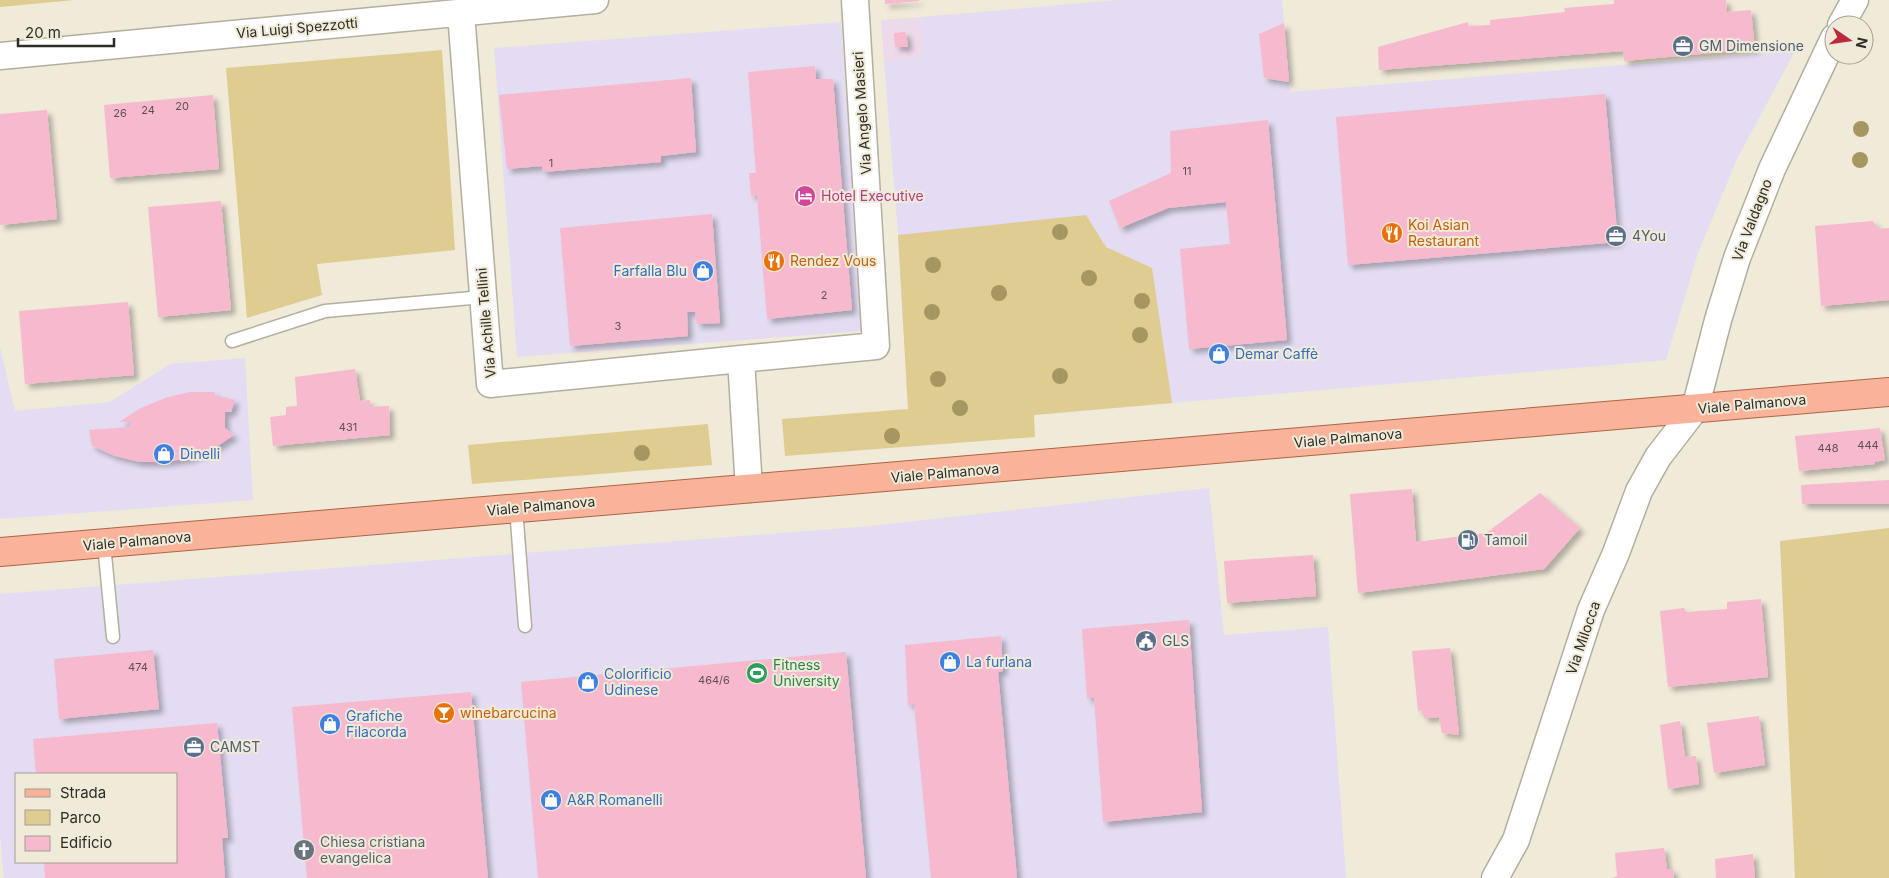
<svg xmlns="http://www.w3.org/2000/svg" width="1889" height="878" font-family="Inter,sans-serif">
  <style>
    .commercial { fill: #e3dcf2; fill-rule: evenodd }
    .industrial { fill: #ecdaea }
    .green { fill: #dfcc91 }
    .building { fill: #f6b9cd; filter: url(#shadow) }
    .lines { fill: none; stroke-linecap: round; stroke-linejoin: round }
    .lane-casing { stroke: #b3ae9d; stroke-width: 15 }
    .street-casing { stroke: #b3ae9d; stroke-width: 29 }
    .primary-casing { stroke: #af6345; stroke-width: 30 }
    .lane { stroke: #fff; stroke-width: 12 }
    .street { stroke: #fff; stroke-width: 26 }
    .primary { stroke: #f9b39a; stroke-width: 28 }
    .tree { fill: #a69762 }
    .labels { text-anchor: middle; stroke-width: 4; stroke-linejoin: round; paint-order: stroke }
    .number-label { font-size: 11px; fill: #604f4f }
    .street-label { font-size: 14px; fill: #2e2c25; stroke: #f0ead9 }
    .service-label { font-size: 14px; fill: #4e5e75; stroke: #f0ead9; text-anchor: start }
    .hotel-label { font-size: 14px; fill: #b23c85; stroke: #f0ead9; text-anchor: start }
    .food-label { font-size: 14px; fill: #c56008; stroke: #f0ead9; text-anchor: start }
    .shop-label { font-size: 14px; fill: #366cbe; stroke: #f0ead9; text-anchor: start }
    .leisure-label { font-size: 14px; fill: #27864d; stroke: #f0ead9; text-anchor: start }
    .worship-label { font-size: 14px; fill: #5b616d; stroke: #f0ead9; text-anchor: start }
  </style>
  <defs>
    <filter id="shadow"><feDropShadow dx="4.5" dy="4.5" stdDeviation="2.5" flood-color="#0004"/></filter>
  </defs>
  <rect width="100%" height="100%" fill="#f0ead9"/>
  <path class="commercial" d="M1119 0H1282L1290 92 1795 51 1737 159 1698 253 1666 360 909 426 898 235 884 61 924 57 920 17Z
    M841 22 863 331 517 357 494 48Z
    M0 347 15 411 110 402 170 364 245 358 253 500 0 519Z
    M1209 488 1224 635 1328 627 1346 878H4L0 835V594L871 526ZM16 774H176V862H16Z"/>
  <path class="industrial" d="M920 17 924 58 884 61 881 20Z"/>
  <path class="green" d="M0 0H75L0 7Z
    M442 50 455 250 317 264 322 295 247 318 226 68Z
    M1086 215 1106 247 1152 268 1172 403 1034 415 1035 437 785 456 782 419 908 409 898 235Z
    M708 424 712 465 472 484 468 445Z
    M1889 528V878H1795L1780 541Z"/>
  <path class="building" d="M885 0H919V1L885 4Z
    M1614 0H1726L1727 12 1751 10 1755 49 1624 61 1623 51 1379 70 1378 47 1468 22V26L1490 25V20L1565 12 1564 8 1614 4Z
    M1284 23 1289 82 1264 78 1259 34Z
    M906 32 908 47H895L894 33Z
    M815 66 816 79H833L852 310 767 319 757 196H751L749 173H756L748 72Z
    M691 78 696 152 661 156V162L543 172 542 166 507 169 499 95Z
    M1605 94 1618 242 1348 265 1336 117Z
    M213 95 219 169 110 178 104 105Z
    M47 110 57 219 0 225V114Z
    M1268 120 1287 340 1189 349 1180 249 1230 244 1226 202 1168 208 1120 228 1109 201 1171 173 1170 131Z
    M221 201 231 310 158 317 148 207Z
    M712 214 720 323 697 324 695 312H687L688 336 570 346 560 228Z
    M1873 221 1878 229 1889 228V300L1821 306 1815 226Z
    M128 302 134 375 25 384 19 311Z
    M355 369 360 401 370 400V407L389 406 390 435 273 446 270 417 286 415V407L297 406 295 377Z
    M190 392H215L214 395 235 400 231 412H225V428L234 435 213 449 190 458 165 462H140L115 456 92 446 89 430 130 427V422H119L141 408 165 398Z
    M1880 428 1885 460 1874 462 1875 464 1799 471 1795 436Z
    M1889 480V504H1802L1801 485Z
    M1412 489 1416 542 1486 533 1540 493 1580 528 1544 569 1358 593 1350 494Z
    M1313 555 1316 596 1227 603 1224 561Z
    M1761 599 1768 677 1668 687 1660 611 1684 608 1686 612 1727 609V602Z
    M1189 620 1202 812 1103 822 1094 698H1087L1082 629Z
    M1001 636 1003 671 998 672 1017 878H931L914 704 908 705 905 645Z
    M1450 648 1456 705 1459 735 1442 733 1439 717 1424 718 1422 710 1418 711 1412 651Z
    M153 650 159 709 59 719 54 659Z
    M846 652 866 878H538L521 682Z
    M471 692 488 878H307L292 707Z
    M1759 716 1765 765 1714 773 1707 723Z
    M1680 721 1685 757 1696 756 1699 784 1668 789 1660 725Z
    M217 723 228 838H222L225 878H45L44 862H176V774H36L33 739Z
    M1664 848 1667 869H1673L1674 878H1613L1617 876 1615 853Z
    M1753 854 1755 878H1716L1715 859Z"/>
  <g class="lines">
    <g class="lane-casing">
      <path id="lane" d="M232 341 325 311 483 297
        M516 508 525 626
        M104 544 113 637"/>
    </g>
    <g class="street-casing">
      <path id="street" d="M461 13 490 384 741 359 749 489
        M1841 25 1855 0
        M0 56 595 0
        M741 359 876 346 855 0
        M1495 878 1516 840 1591 610 1616 553 1639 491 1658 457 1695 409 1718 320 1737 258 1772 169 1834 38"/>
    </g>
    <g class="primary-casing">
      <path id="primary" d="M0 552 1889 392"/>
    </g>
    <use href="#lane" class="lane"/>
    <use href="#street" class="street"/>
    <use href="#primary" class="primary"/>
  </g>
  <g class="tree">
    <circle cx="1861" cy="129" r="8"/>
    <circle cx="1860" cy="160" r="8"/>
    <circle cx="1060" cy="232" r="8"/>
    <circle cx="933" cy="265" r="8"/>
    <circle cx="1089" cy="278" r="8"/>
    <circle cx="999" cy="293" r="8"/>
    <circle cx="1142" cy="301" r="8"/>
    <circle cx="932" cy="312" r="8"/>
    <circle cx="1140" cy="335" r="8"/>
    <circle cx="1060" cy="376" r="8"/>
    <circle cx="938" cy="379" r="8"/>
    <circle cx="960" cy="408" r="8"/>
    <circle cx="892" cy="436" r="8"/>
    <circle cx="642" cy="453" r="8"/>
  </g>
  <defs>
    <g id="office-disc" transform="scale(1.125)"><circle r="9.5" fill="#5c6f8a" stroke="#f0ead9"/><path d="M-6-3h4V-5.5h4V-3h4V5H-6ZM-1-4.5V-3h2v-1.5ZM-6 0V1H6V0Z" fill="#fff"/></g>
    <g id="hotel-disc" transform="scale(1.125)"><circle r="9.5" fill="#d1479c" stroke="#f0ead9"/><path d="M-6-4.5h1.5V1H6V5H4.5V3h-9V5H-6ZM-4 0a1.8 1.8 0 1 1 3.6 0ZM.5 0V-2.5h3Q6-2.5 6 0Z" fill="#fff"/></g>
    <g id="restaurant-disc" transform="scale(1.125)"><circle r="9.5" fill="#e8710a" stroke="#f0ead9"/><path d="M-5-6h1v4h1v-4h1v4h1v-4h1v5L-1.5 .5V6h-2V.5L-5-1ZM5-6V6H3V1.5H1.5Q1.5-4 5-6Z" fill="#fff"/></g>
    <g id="shop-disc" transform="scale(1.125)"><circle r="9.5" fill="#3f7fe0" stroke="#f0ead9"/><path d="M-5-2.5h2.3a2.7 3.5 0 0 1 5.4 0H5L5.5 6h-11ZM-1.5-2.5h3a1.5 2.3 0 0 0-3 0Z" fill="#fff"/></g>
    <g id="fuel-disc" transform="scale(1.125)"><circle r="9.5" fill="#5c6f8a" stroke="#f0ead9"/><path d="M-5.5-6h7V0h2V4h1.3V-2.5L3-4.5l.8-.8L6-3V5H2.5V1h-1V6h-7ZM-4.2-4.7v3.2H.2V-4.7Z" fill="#fff"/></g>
    <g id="civic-disc" transform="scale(1.125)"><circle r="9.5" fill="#5c6f8a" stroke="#f0ead9"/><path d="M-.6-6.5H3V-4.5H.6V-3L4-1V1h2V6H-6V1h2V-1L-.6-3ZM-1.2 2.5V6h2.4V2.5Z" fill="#fff"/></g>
    <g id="stadium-disc" transform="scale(1.125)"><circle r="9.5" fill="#2e9e5b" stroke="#f0ead9"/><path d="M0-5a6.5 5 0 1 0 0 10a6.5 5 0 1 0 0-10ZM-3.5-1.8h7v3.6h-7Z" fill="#fff"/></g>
    <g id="bar-disc" transform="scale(1.125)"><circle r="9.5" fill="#e8710a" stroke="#f0ead9"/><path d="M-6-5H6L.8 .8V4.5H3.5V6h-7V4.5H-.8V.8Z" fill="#fff"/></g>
    <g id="church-disc" transform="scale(1.125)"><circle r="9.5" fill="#6b7280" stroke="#f0ead9"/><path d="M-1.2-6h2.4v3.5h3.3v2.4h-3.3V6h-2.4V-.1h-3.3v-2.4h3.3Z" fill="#fff"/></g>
  </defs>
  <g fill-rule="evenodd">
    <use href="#office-disc" x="1683" y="46"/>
    <use href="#hotel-disc" x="805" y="196"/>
    <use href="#restaurant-disc" x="1392" y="233"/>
    <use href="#office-disc" x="1616" y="236"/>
    <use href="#restaurant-disc" x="774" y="261"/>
    <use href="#shop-disc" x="703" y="271"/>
    <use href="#shop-disc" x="1219" y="354"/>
    <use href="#shop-disc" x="164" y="454"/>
    <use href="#fuel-disc" x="1468" y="540"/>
    <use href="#civic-disc" x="1146" y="641"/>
    <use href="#shop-disc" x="950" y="662"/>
    <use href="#stadium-disc" x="757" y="673"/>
    <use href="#shop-disc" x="588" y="682"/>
    <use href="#bar-disc" x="444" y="713"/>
    <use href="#shop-disc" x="330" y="724"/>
    <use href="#office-disc" x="194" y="747"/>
    <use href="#shop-disc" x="551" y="800"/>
    <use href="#church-disc" x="304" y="850"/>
  </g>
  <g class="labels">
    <g class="number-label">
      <text x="182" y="110">20</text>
      <text x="148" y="114">24</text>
      <text x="120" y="117">26</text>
      <text x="551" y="167">1</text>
      <text x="1187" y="175">11</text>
      <text x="824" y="299">2</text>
      <text x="618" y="330">3</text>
      <text x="348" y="431">431</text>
      <text x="1868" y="449">444</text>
      <text x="1828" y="452">448</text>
      <text x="138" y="671">474</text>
      <text x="714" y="684">464/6</text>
    </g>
    <g class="street-label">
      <text transform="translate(297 28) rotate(-5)" y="5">Via Luigi Spezzotti</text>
      <text transform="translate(862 113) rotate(-94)" y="5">Via Angelo Masieri</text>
      <text transform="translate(1752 220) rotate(-69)" y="5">Via Valdagno</text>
      <text transform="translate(486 323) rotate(-95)" y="5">Via Achille Tellini</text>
      <text transform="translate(1752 404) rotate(-5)" y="5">Viale Palmanova</text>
      <text transform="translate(1348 438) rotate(-5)" y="5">Viale Palmanova</text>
      <text transform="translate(945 473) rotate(-5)" y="5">Viale Palmanova</text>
      <text transform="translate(541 506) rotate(-5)" y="5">Viale Palmanova</text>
      <text transform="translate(137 541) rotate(-5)" y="5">Viale Palmanova</text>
      <text transform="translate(1583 638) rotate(-71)" y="5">Via Milocca</text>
    </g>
    <g class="service-label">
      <text x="1699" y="51">GM Dimensione</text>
      <text x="1632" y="241">4You</text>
      <text x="1484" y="545">Tamoil</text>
      <text x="1162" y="646">GLS</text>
      <text x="210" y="752">CAMST</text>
    </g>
    <g class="hotel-label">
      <text x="821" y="201">Hotel Executive</text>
    </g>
    <g class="food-label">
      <text x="1408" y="230">Koi Asian<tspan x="1408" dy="16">Restaurant</tspan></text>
      <text x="790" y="266">Rendez Vous</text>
      <text x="460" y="718">winebarcucina</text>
    </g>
    <g class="shop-label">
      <text x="687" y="276" text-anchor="end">Farfalla Blu</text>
      <text x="1235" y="359">Demar Caffè</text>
      <text x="180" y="459">Dinelli</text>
      <text x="966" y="667">La furlana</text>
      <text x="604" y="679">Colorificio<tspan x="604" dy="16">Udinese</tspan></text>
      <text x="346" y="721">Grafiche<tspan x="346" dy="16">Filacorda</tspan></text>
      <text x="567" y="805">A&amp;R Romanelli</text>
    </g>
    <g class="leisure-label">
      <text x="773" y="670">Fitness<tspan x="773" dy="16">University</tspan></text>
    </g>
    <g class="worship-label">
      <text x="320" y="847">Chiesa cristiana<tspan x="320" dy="16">evangelica</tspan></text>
    </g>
  </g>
  <rect x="15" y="773" width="162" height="90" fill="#f0ead9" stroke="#a29e91"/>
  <rect x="25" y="789" width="25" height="8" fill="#f9b39a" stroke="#a29e91"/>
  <text x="60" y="798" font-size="15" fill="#2e2c25">Strada</text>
  <rect x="25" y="810" width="25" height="15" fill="#dfcc91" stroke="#a29e91"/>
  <text x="60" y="823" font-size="15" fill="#2e2c25">Parco</text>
  <rect x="25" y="836" width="25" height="15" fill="#f6b9cd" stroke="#a29e91"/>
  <text x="60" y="848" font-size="15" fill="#2e2c25">Edificio</text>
  <g transform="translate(1849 40) rotate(103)"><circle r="24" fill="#f0ead9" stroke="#a29e91"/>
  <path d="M0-4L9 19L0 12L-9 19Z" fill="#bc2b3b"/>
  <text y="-8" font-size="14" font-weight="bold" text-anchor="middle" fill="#2e2c25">N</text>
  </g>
  <path d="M18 38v8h96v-8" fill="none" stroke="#2e2c25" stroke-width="2.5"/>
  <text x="25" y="38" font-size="15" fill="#2e2c25" stroke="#f0ead9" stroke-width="4" paint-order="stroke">20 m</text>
</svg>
